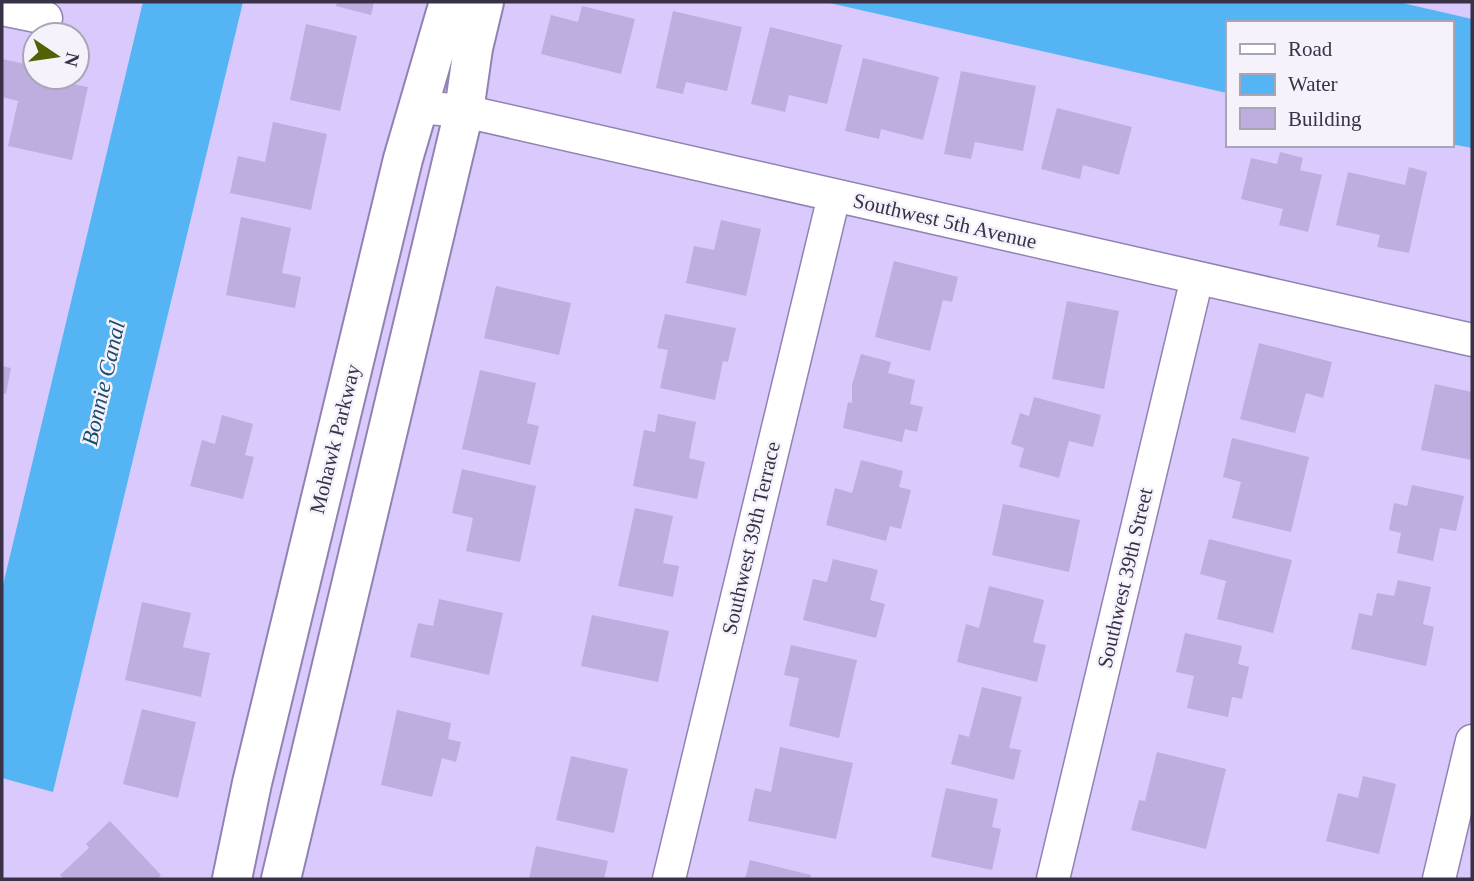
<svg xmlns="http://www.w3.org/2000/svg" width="1474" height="881" font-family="'Times New Roman',serif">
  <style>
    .water { fill: #55b5f4 }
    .building { fill: #beaddf }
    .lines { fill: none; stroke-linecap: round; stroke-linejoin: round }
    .minor-casing { stroke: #9282b1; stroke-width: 35 }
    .tertiary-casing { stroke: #9282b1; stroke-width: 42 }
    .minor { stroke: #fff; stroke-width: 32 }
    .tertiary { stroke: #fff; stroke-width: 38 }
    .labels { text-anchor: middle; stroke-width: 5; stroke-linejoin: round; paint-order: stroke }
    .street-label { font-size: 21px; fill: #393247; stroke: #f5f2fc }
    .water-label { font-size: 23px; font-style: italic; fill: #1a4d6d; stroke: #f5f2fc }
  </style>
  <rect width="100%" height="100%" fill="#dac9fc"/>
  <path class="water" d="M143 2H243L53 792 2 778V589Z
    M825 2H1398L1472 19V148L1451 144V23H1227V93Z"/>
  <path class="building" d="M337 2H374L371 15 336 6Z
    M582 6 635 19 621 74 541 54 551 15 578 22Z
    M673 11 742 27 727 91 686 82 683 94 656 88Z
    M306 24 357 36 340 111 290 100Z
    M770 27 842 45 827 104 789 95 785 112 751 104Z
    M863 58 939 77 923 140 881 129 879 139 845 131Z
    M2 59 35 66V77L88 87 72 160 8 146 18 101 2 97Z
    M961 71 1036 86 1023 151 975 142 971 159 944 154Z
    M1057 108 1132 127 1119 175 1083 165 1080 179 1041 169Z
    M273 122 327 134 311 210 230 193 238 156 265 162Z
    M1280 152 1303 158 1300 170 1322 175 1308 232 1279 225 1283 209 1241 199 1251 158 1277 164Z
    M1409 167 1427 172 1409 253 1377 247 1380 235 1336 225 1348 172 1405 185Z
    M241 217 291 228 282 273 301 277 295 308 226 295Z
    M721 220 761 229 746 296 686 283 694 246 714 250Z
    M894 261 958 277 952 302 943 300 930 351 875 337Z
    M496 286 571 303 559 355 484 338Z
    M1067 301 1119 311 1104 389 1052 379Z
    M665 314 736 328 728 362 723 361 715 400 660 388 668 350 657 348Z
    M1259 343 1332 362 1323 398 1306 393 1295 433 1240 419Z
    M861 354 891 362 888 373 915 380 910 404 923 407 917 432 905 429 902 442 843 428 848 402 852 403V385Z
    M2 366 11 368 6 394 2 393Z
    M480 370 536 383 527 423 539 426 530 465 462 449Z
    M1435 384 1472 392V460L1421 450Z
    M1034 397 1101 415 1093 447 1069 441 1059 478 1019 467 1024 448 1011 444 1020 413 1029 416Z
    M658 414 696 422 689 458 705 462 697 499 633 486 644 430 655 432Z
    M222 415 253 424 245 455 254 457 243 499 190 486 202 440 215 444Z
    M1232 438 1309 457 1291 532 1232 518 1241 482 1223 477Z
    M861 460 903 471 899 487 911 490 901 529 890 526 886 541 826 525 835 488 852 493Z
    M462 469 536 486 520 562 466 551 473 518 452 513Z
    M1412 485 1464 496 1456 531 1440 528 1433 561 1397 553 1401 533 1389 530 1394 503 1407 506Z
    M1003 504 1080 520 1069 572 992 555Z
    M635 508 673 516 663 563 679 566 673 597 618 586Z
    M1209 539 1292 560 1273 633 1217 619 1226 581 1200 574Z
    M833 559 878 570 870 600 885 604 876 638 803 620 813 579 827 582Z
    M1398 580 1431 587 1423 624 1434 627 1426 666 1351 649 1359 613 1372 616 1377 593 1394 596Z
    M989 586 1044 600 1033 642 1046 645 1037 682 957 662 966 624 979 628Z
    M439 599 503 613 489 675 410 657 418 623 433 626Z
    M142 602 191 613 183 647 210 653 201 697 125 680Z
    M592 615 669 631 658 682 581 666Z
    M1185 633 1242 646 1238 664 1249 667 1242 699 1232 697 1228 717 1187 708 1194 676 1176 672Z
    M791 645 857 660 839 738 789 726 799 678 784 675Z
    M982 687 1022 697 1009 748 1021 750 1014 780 951 764 959 734 969 737Z
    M142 709 196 722 178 798 123 784Z
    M397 710 451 723 448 739 461 742 456 762 442 758 432 797 381 785Z
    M780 747 853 763 836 839 748 821 755 788 771 792Z
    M1157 752 1226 769 1206 849 1131 830 1139 800 1145 801Z
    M571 756 628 769 614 833 556 820Z
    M1363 776 1396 784 1379 854 1326 841 1338 793 1358 798Z
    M946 788 998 799 992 827 1001 829 992 870 931 857Z
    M110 821 161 875 157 879H64L60 875 89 848 86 844Z
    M536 846 608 861 604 879H529Z
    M750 860 811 875 810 879H745Z"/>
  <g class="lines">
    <g class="minor-casing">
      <path id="minor" d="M2 9 46 18
        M417 107 464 111 1472 340
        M669 879 834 196
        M1053 879 1197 278
        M1439 879 1472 741"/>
    </g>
    <g class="tertiary-casing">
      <path id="tertiary" d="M232 879 252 783 403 159 449 2
        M281 879 464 111 473 48 484 2"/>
    </g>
    <use href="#minor" class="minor"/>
    <use href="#tertiary" class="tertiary"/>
  </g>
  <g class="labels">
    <g class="street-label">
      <text transform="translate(945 221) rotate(13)" y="7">Southwest 5th Avenue</text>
      <text transform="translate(335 439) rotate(-76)" y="7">Mohawk Parkway</text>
      <text transform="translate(751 538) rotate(-77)" y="7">Southwest 39th Terrace</text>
      <text transform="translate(1125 578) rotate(-77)" y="7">Southwest 39th Street</text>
    </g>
    <g class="water-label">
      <text transform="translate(103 383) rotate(-77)" y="8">Bonnie Canal</text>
    </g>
  </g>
  <rect width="1474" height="881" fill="none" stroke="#393247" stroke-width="7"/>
  <rect x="1226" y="21" width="228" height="126" fill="#f5f2fc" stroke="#aaa5b4" stroke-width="2"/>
  <rect x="1240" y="44" width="35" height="10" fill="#ffffff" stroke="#aaa5b4" stroke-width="2"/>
  <text x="1288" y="56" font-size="21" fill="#393247">Road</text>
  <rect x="1240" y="74" width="35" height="21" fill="#55b5f4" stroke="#aaa5b4" stroke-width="2"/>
  <text x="1288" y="91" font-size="21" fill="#393247">Water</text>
  <rect x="1240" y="108" width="35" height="21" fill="#beaddf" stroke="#aaa5b4" stroke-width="2"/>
  <text x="1288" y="126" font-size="21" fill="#393247">Building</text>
  <g transform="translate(56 56) rotate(103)"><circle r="33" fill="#f5f2fc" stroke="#aaa5b4" stroke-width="2"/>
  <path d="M0-5L12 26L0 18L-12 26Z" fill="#516105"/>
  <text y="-10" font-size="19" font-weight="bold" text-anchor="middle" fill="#393247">N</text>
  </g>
</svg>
